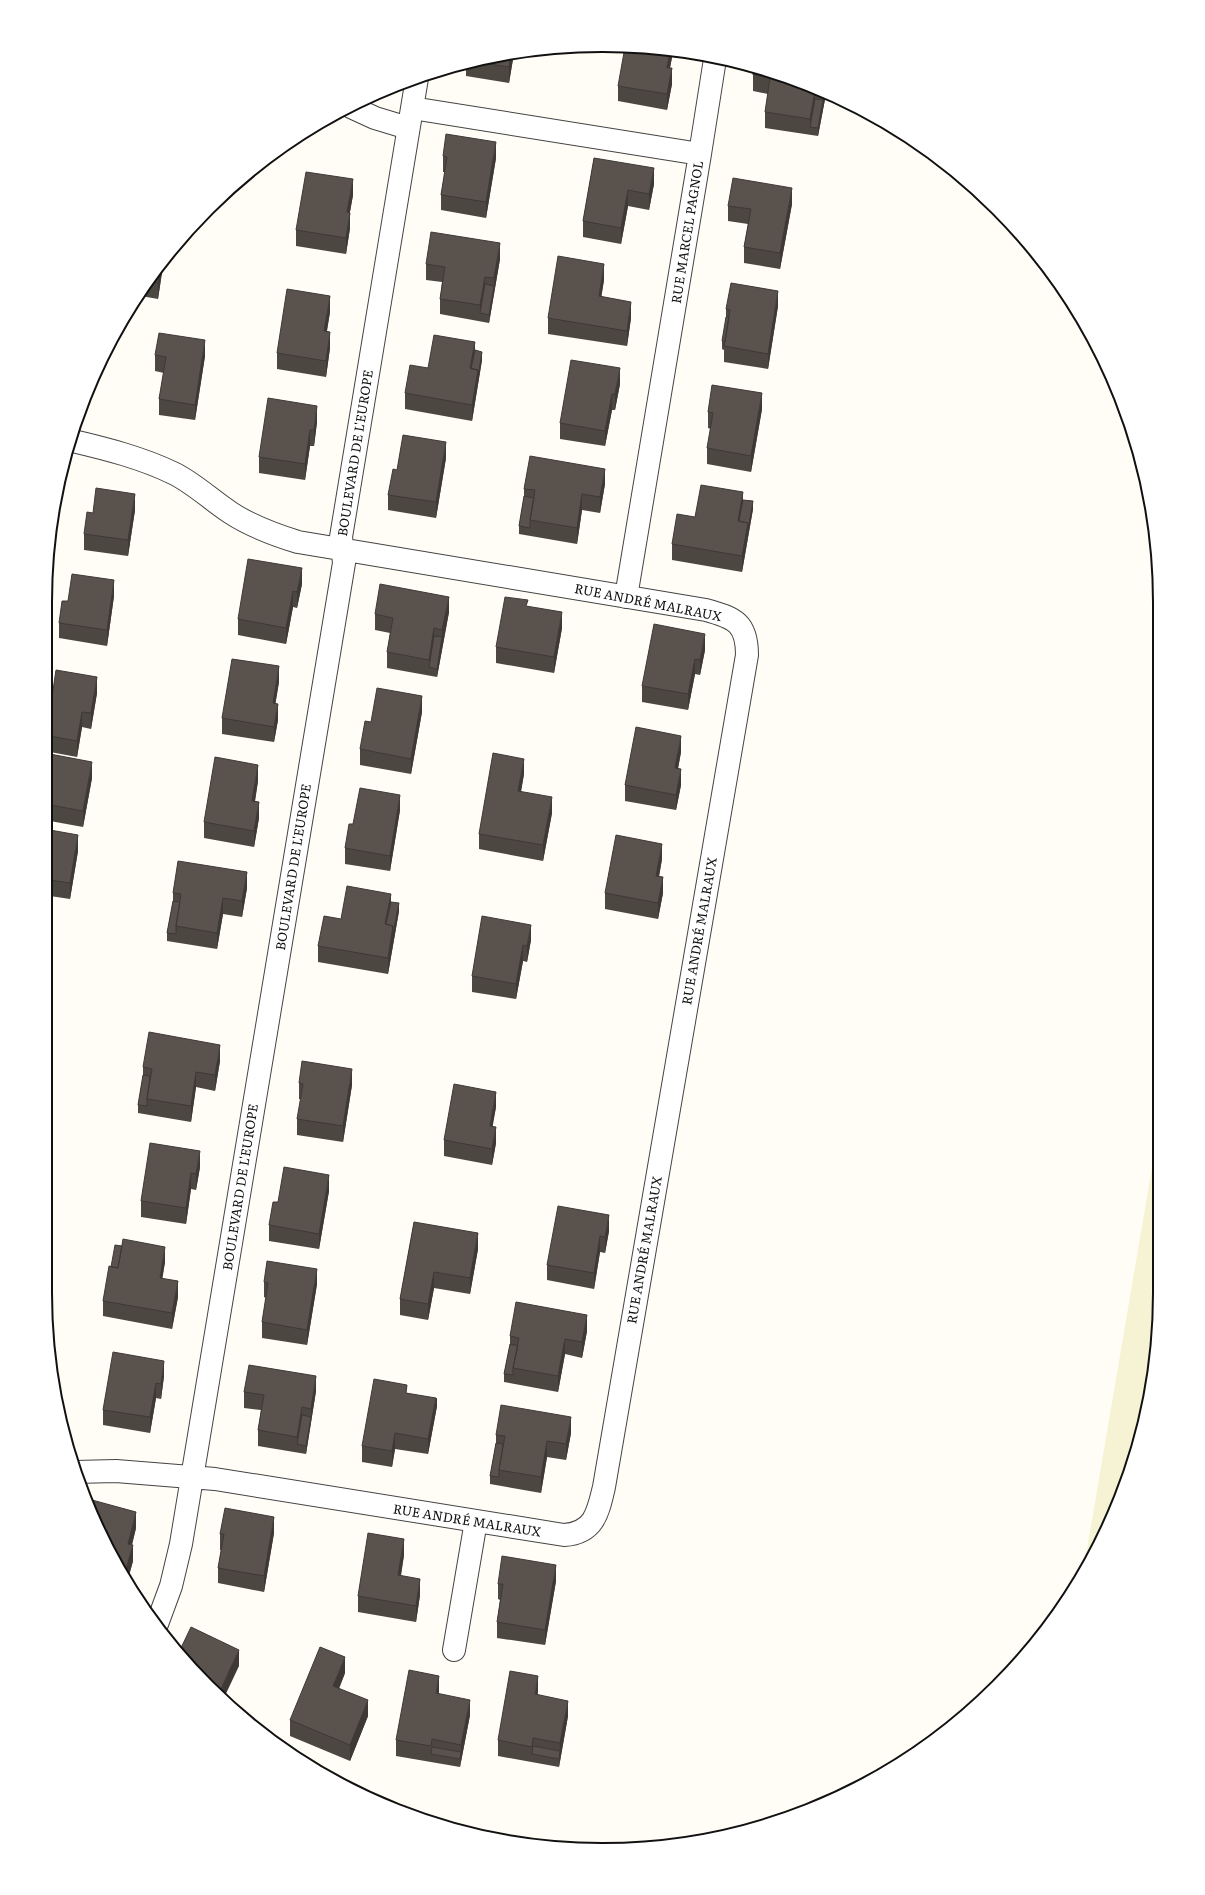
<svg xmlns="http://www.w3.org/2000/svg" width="1205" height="1895" font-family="Literata,serif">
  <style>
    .farmland { fill: #f6f3d4 }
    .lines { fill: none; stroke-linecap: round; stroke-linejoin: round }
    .minor-casing { stroke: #444; stroke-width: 24 }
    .minor { stroke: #fff; stroke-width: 22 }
    .wall { fill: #4d4742 }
    .shaded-wall { fill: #3f3936 }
    .building { fill: #5a524d; stroke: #3f3936 }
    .labels { text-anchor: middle; stroke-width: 4; stroke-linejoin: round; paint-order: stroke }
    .street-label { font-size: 13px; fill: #111; stroke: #fff }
    .rim { fill: none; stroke: #111; stroke-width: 2 }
  </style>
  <rect width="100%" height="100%" fill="#fffdf5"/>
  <path class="farmland" d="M1156 1144 1155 1365 1117 1506 1085 1561Z
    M723 1836 675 1845 602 1848Z"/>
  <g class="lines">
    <g class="minor-casing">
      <path id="minor" d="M351 107 375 118 408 128
        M412 108 700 154 626 597
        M700 154 715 59
        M73 441C107 449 142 458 173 473 194 483 211 500 231 513 251 526 275 535 298 542L706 610C735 618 747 623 747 655L604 1487C598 1513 594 1533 564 1535L215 1479 116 1471 75 1472
        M157 1624 171 1586 181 1544 344 563 341 537 417 78
        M454 1650 476 1521"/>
    </g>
    <use href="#minor" class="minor"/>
  </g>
  <path class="wall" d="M639 46 673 52 670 68 672 84 667 110 618 101V86Z
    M514 53 509 83 466 76V65Z
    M754 67 826 94 818 136 765 128V112L768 94 753 91V75Z
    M443 156 496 158 486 218 441 210V195L445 172H443Z
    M594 158 654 184 649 210 628 206 621 244 583 237V221Z
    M353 195 350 212V228L346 254 296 246V230Z
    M792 204 780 269 744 263V247L748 224 728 221V206Z
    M164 259 158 299 141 296 160 263Z
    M500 259 489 323 440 314V299L442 282 426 280V264Z
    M604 280 601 297 631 318 627 346 548 334V318Z
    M778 306 768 369 724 362V350L722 349V341L726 317V309Z
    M330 312 327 331 330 348 326 377 277 369V353Z
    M475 350 482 360 472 421 405 409V393L428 368Z
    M155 355 205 356 195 420 159 415V399L164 373 155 371Z
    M620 384 615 410H612L605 446 560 439V423Z
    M762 409 751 472 707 464V448L711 429 708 428V412Z
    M317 422 314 446H310L305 480 259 473V457Z
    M446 458 436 518 388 510V495L397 470Z
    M605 484 600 513 582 510 577 544 519 534V526L524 496V489Z
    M743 500 753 509 742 572 672 560V544L695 517Z
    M135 510 128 556 84 550V534L93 513Z
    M302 584 297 608 293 607 286 644 238 635V619Z
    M114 596 107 646 59 638V623L68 601Z
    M528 606 562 628 554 673 496 663V647Z
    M449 612 437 677 387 668V652L390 633 375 630V614Z
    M705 650 700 675 695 674 688 710 642 702V686Z
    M279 682 275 704 278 720 274 742 222 734V718Z
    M97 693 91 729 82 727 77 757 50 752V696L52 697Z
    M422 712 411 774 360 765V749L371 722Z
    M681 752 678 769 681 785 676 810 625 801V785Z
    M50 754 92 778 83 827 50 821Z
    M524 774 521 792 552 813 543 861 479 849V834Z
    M258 781 255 802 259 818 254 847 204 838V822Z
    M400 810 390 871 345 864V848L353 824Z
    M50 830 78 851 70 899 50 896Z
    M662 859 659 877 663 893 658 919 605 909V893Z
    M247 888 242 917 223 914 217 949 167 941V933L173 901V893Z
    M391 902 399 911 388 974 318 962V946L341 919Z
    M531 940 527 962 523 961 516 999 472 992V976Z
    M220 1061 215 1091 196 1087 191 1122 138 1113V1105L143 1075V1067Z
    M299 1083 352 1085 343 1142 297 1135V1119L301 1099H299Z
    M496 1107 492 1126 496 1143 492 1165 444 1156V1140Z
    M200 1167 196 1190 191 1189 186 1224 141 1217V1201Z
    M329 1191 319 1249 269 1241V1225L278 1202Z
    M414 1222 478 1249 470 1294 434 1288 428 1320 400 1315V1299Z
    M609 1231 605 1253 600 1252 594 1289 547 1280V1265Z
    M165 1262 162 1278 178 1297 172 1329 103 1316V1301L111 1267Z
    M264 1282 317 1284 307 1345 262 1338V1322L266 1298 264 1297Z
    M587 1331 582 1358 565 1354 558 1392 504 1382V1374L510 1344V1336Z
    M164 1376 161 1399 156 1398 150 1433 103 1425V1410Z
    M316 1391 306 1454 258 1446V1430L261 1410 244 1408V1392Z
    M407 1393 437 1406 428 1454 395 1449 392 1467 362 1462V1446Z
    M571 1433 566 1460 547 1457 541 1493 490 1484V1476L496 1443V1435Z
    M91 1504 136 1528 132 1545 133 1561 128 1579Z
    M274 1533 264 1592 218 1583V1568L221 1550H220V1534Z
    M404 1555 401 1576 420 1595 416 1622 358 1612V1596Z
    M556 1581 545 1645 497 1638V1622L500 1600 498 1599V1584Z
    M180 1650 239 1666 208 1687 180 1653Z
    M345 1673 339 1689 368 1716 350 1761 290 1736V1720Z
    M439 1692 438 1694 470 1715 460 1767 396 1756V1740Z
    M538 1692 537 1695 568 1716 559 1767 498 1756V1740Z"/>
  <path class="shaded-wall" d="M670 51 673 52 667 83V68Z
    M514 53 509 83V67L511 54Z
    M672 68V84L667 110V94Z
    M815 91V107L810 127V119Z
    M823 93 826 94 818 136V128L823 100Z
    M496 142V158L486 218V202Z
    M654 168V184L649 210V194Z
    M353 179V195L347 228V212Z
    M792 188V204L780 269V253Z
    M628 190V206L621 244V228Z
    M350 213V228L346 254V238Z
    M500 243V259L494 294V278Z
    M164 259 158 299V283L161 262Z
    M604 264V280L599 312V296Z
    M485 277V292L480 313V305Z
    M494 286V294L489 323V315Z
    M778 291V306L768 369V354Z
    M330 296V312L324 347V331Z
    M631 302V318L627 346V331Z
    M330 332V348L326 377V361Z
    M205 340V356L195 420V405Z
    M475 342V358L470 376V368Z
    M482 352V360L472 421V405L478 370Z
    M620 368V384L615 410V394Z
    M762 393V409L751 472V456Z
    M612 394V410L605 446V431Z
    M317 406V422L314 446V430Z
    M310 430V446L305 480V464Z
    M446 442V458L436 518V502Z
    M605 469V484L600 513V497Z
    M743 492V508L738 529V521Z
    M135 494V510L128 556V540Z
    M582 494V510L577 544V528Z
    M753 501V509L742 572V556L748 523Z
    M302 568V584L297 608V592Z
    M114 580V596L107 646V630Z
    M293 591V607L286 644V628Z
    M449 597V612L437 677V669L442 637V630Z
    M562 612V628L554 673V657Z
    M434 628V644L429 667V660Z
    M705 634V650L700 675V660Z
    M695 659V674L688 710V694Z
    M279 666V682L273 719V703Z
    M97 677V693L91 729V713Z
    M422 696V712L411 774V759Z
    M278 704V720L274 742V727Z
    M82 712V727L77 757V741Z
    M681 736V752L675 784V768Z
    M524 759V774L518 807V791Z
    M92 762V778L83 827V811Z
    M258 765V781L252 817V801Z
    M681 769V785L676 810V795Z
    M400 795V810L390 871V856Z
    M552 797V813L543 861V845Z
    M259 802V818L254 847V831Z
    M78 835V851L70 899V883Z
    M662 844V859L656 892V876Z
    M247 872V888L242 917V901Z
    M663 877V893L658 919V903Z
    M391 894V910L386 932 385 924Z
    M223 898V914L217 949V933Z
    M399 903V911L388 974V958L393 926Z
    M531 925V940L527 962V946Z
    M523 945V961L516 999V984Z
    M220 1045V1061L215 1091V1075Z
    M352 1069V1085L343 1142V1126Z
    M196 1072V1087L191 1122V1106Z
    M496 1092V1107L490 1142V1126Z
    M496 1127V1143L492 1165V1149Z
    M200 1151V1167L196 1190V1174Z
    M191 1173V1189L186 1224V1208Z
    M329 1175V1191L319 1249V1234Z
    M609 1215V1231L605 1253V1237Z
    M478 1233V1249L470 1294V1278Z
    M600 1236V1252L594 1289V1273Z
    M165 1247V1262L160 1294V1278Z
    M317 1269V1284L307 1345V1330Z
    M434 1272V1288L428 1320V1304Z
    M178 1281V1297L172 1329V1313Z
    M587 1315V1331L582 1358V1342Z
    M565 1339V1354L558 1392V1376Z
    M164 1361V1376L161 1399V1384Z
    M316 1376V1391L306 1454V1446L311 1417V1409Z
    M156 1383V1398L150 1433V1417Z
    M436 1398H437V1406L428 1454V1439Z
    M302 1407V1423L297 1444V1437Z
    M571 1417V1433L566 1460V1444Z
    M395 1433V1449L392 1467V1451Z
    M547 1441V1457L541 1493V1477Z
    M136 1512V1528L128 1560V1544Z
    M274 1517V1533L264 1592V1576Z
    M404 1539V1555L398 1591V1575Z
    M133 1545V1561L128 1579 126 1576V1569Z
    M556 1565V1581L545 1645V1630Z
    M420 1579V1595L416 1622V1606Z
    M239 1650V1666L223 1700 218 1695Z
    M345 1657V1673L333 1702V1686Z
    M439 1676V1692L436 1709V1693Z
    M538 1676V1692L535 1710V1694Z
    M368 1700V1716L350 1761V1745Z
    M470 1700V1715L460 1767 461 1745Z
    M568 1701V1716L559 1767 560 1743Z
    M533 1738V1754H532V1747Z"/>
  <path class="building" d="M639 46 670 51 667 68H672L667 94 618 86 625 47Z
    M511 54 509 67 477 62Z
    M754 67 822 92 815 91 810 119 765 112 770 78 753 75Z
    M815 99 823 100 818 128 810 127Z
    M446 134 496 142 486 202 441 195 447 157 443 156Z
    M594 158 654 168 649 194 628 190 621 228 583 221Z
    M306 172 353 179 347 212 350 213 346 238 296 230Z
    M733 178 792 188 780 253 744 247 751 209 728 206Z
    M431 232 500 243 494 278 485 277 480 305 440 299 445 267 426 264Z
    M558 256 604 264 599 296 631 302 627 331 548 318Z
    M161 262 158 283 150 281 160 263Z
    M731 283 778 291 768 354 724 346 730 310 726 309Z
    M485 284 494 286 489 315 480 313Z
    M287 289 330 296 324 331 330 332 326 361 277 353Z
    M726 317H729L725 342 722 341Z
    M159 333 205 340 195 405 159 399 166 357 155 355Z
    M434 335 475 342 470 368 478 370 472 405 405 393 410 365 428 368Z
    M475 350 482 352 478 377V370L471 369Z
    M571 360 620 368 615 394H612L605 431 560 423Z
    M712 385 762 393 751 456 707 448 713 413 708 412Z
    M268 398 317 406 314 430H310L305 464 259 457Z
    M403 435 446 442 436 502 388 495 393 469 397 470Z
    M530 456 605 469 600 497 582 494 577 528 530 520 535 490 524 489Z
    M701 485 743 492 738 521 748 523 742 556 672 544 677 514 695 517Z
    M96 488 135 494 128 540 84 534 87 512 93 513Z
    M524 496 534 498 530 520V528L519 526Z
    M743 500 753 501 748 530V523L739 521Z
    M248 559 302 568 297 592 293 591 286 628 238 619Z
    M72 574 114 580 107 630 59 623 62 601H68Z
    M380 584 449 597 442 630 434 628 429 660 387 652 393 618 375 614Z
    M505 597 528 600 526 606 562 612 554 657 496 647Z
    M654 624 705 634 700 660 695 659 688 694 642 686Z
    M434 636 442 637 437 669 429 667Z
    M232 659 279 666 273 703 278 704 274 727 222 718Z
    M56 670 97 677 91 713 82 712 77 741 50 736V696L52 697Z
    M377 688 422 696 411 759 360 749 365 721 371 722Z
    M636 727 681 736 675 768 681 769 676 795 625 785Z
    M493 753 524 759 518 791 552 797 543 845 479 834Z
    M50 754 92 762 83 811 50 805V782L51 777 50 776Z
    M215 757 258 765 252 801 259 802 254 831 204 822Z
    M360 788 400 795 390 856 345 848 349 824H353Z
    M50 830 78 835 70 883 50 880Z
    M616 835 662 844 656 876 663 877 658 903 605 893Z
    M178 861 247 872 242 901 223 898 217 933 176 926 181 894 173 893Z
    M347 886 391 894 385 924 393 926 388 958 318 946 324 916 341 919Z
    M173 901 180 902 176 926V934L167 933Z
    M391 902 399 903 393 934V926L386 924Z
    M482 916 531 925 527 946 523 945 516 984 472 976Z
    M149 1032 220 1045 215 1075 196 1072 191 1106 147 1099 152 1069 143 1067Z
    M302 1061 352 1069 343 1126 297 1119 303 1084 299 1083Z
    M143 1075 150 1076 147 1099V1106L138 1105Z
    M454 1084 496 1092 490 1126 496 1127 492 1149 444 1140Z
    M150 1143 200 1151 196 1174 191 1173 186 1208 141 1201Z
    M284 1167 329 1175 319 1234 269 1225 273 1202H278Z
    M558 1206 609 1215 605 1237 600 1236 594 1273 547 1265Z
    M414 1222 478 1233 470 1278 434 1272 428 1304 400 1299Z
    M123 1239 165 1247 160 1278 178 1281 172 1313 103 1301 109 1266 118 1268Z
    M115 1245 122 1246 118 1268 111 1267Z
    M267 1261 317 1269 307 1330 262 1322 268 1283 264 1282Z
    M516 1302 587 1315 582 1342 565 1339 558 1376 513 1368 519 1338 510 1336Z
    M510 1344 518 1346 513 1368V1375L504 1374Z
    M113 1352 164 1361 161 1384 156 1383 150 1417 103 1410Z
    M249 1365 316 1376 311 1409 302 1407 297 1437 258 1430 264 1395 244 1392Z
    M374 1379 407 1385 406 1393 436 1398 428 1439 395 1433 392 1451 362 1446Z
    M501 1405 571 1417 566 1444 547 1441 541 1477 499 1470 505 1436 496 1435Z
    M302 1415 311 1417 306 1446 297 1444Z
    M496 1443 503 1444 499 1470V1477L490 1476Z
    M92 1500 136 1512 128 1544 133 1545 126 1569 122 1568 91 1504Z
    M225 1508 274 1517 264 1576 218 1568 224 1534H220Z
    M368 1533 404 1539 398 1575 420 1579 416 1606 358 1596Z
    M502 1556 556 1565 545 1630 497 1622 503 1584H498Z
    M191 1627 239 1650 218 1695 208 1687 183 1656 185 1652 180 1650Z
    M320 1647 345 1657 333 1686 368 1700 350 1745 290 1720Z
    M409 1670 439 1676 436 1693 470 1700 461 1745 432 1739 431 1746 396 1740Z
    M510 1671 538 1676 535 1694 568 1701 560 1743 533 1738 532 1747 498 1740Z
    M533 1746 560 1751 559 1759 532 1754Z
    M432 1747 461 1752 460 1759 431 1754Z"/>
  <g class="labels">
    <g class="street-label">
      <text transform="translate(687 232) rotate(-81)" y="5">RUE MARCEL PAGNOL</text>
      <text transform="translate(355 453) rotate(-81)" y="5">BOULEVARD DE L'EUROPE</text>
      <text transform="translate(648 602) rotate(11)" y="5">RUE ANDRÉ MALRAUX</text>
      <text transform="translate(293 867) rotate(-81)" y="5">BOULEVARD DE L'EUROPE</text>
      <text transform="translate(699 931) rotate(-80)" y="5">RUE ANDRÉ MALRAUX</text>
      <text transform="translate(240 1187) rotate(-81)" y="5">BOULEVARD DE L'EUROPE</text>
      <text transform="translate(644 1250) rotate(-80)" y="5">RUE ANDRÉ MALRAUX</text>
      <text transform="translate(467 1520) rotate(9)" y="5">RUE ANDRÉ MALRAUX</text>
    </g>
  </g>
  <path d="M0 0H1205V1895H0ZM602 52H603A550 550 0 0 1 1153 602V1293A550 550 0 0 1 603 1843H602A550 550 0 0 1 52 1293V602A550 550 0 0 1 602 52Z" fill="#fff" fill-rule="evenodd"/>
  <path class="rim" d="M602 52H603A550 550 0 0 1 1153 602V1293A550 550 0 0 1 603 1843H602A550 550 0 0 1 52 1293V602A550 550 0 0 1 602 52Z"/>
</svg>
